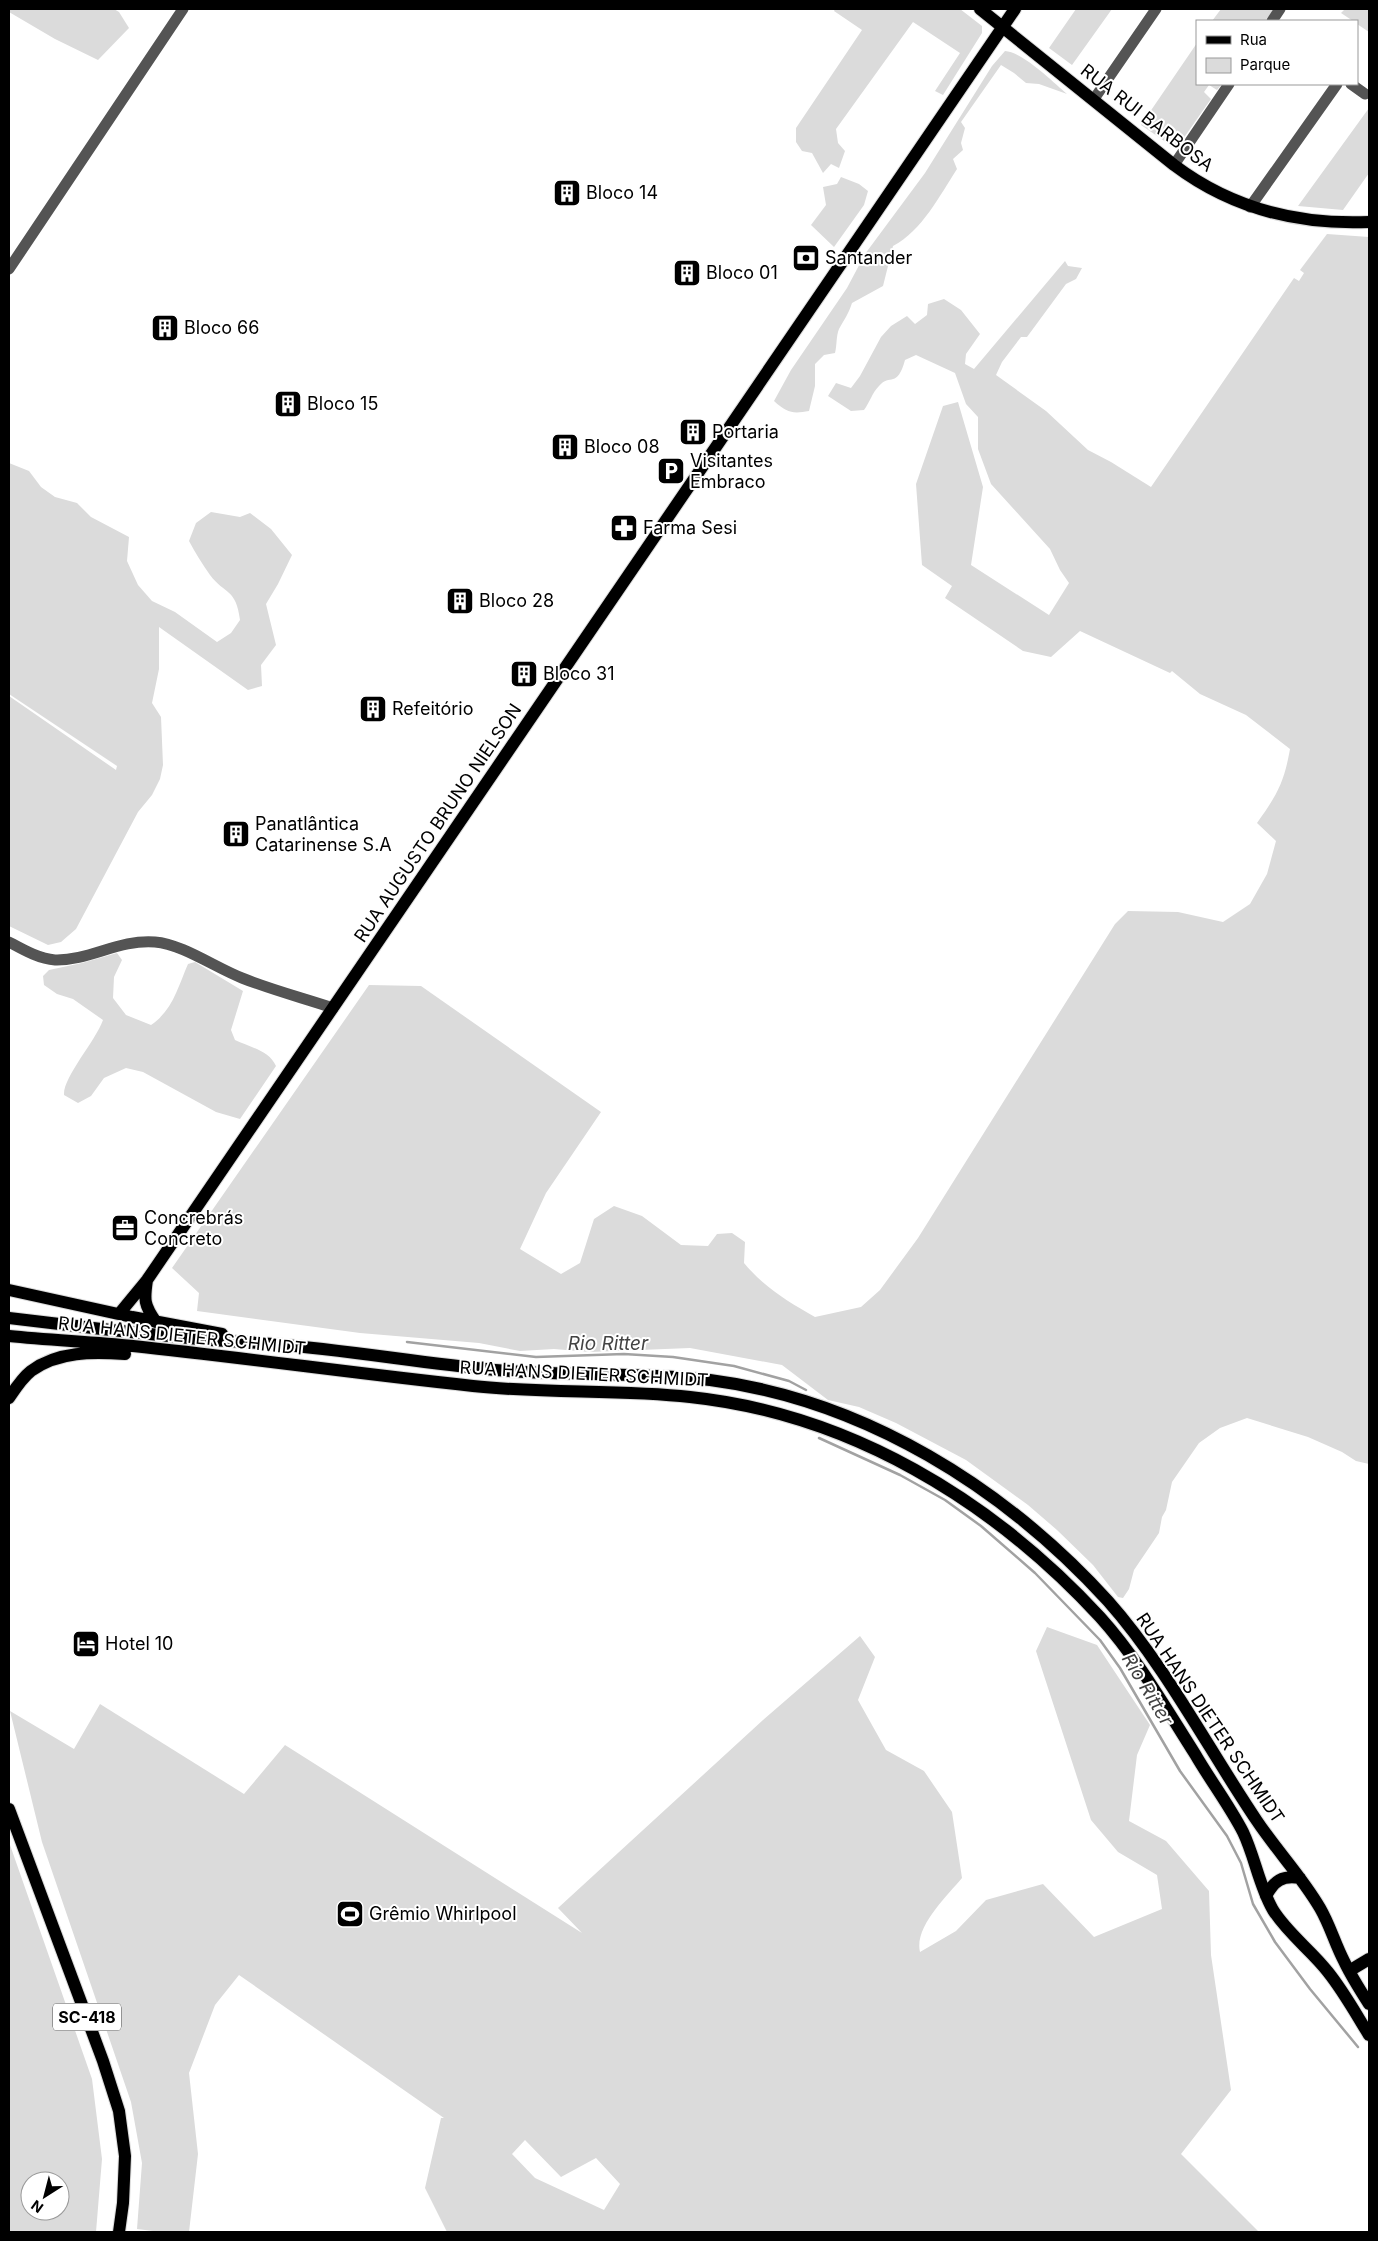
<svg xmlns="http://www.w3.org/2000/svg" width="1378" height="2241" font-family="Inter,sans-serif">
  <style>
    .green { fill: #dbdbdb; fill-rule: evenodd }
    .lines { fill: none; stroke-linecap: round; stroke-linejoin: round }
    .stream { stroke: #a2a2a2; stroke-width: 2.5 }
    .major-casing { stroke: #dbdbdb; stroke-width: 14 }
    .minor { stroke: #545454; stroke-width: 11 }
    .major { stroke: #000; stroke-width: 12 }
    .labels { text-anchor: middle; stroke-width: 4; stroke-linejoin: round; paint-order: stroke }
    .shield { fill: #fff; stroke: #4c4c4c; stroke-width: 1 }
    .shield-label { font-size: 16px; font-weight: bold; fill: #000 }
    .street-label { font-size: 18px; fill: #000; stroke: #fff }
    .poi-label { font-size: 18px; fill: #000; stroke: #fff; text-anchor: start }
    .water-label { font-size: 19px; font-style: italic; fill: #434343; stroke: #fff }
  </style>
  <rect width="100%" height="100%" fill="#fff"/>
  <path class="green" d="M9 9H114L119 12 129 28 98 60 55 39 9 12Z
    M835 9H960L982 26V33L943 95 935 91 960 53 913 22 836 129 838 143 845 151 839 168 831 164 823 173 812 153 802 151 796 142V128L862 30 834 11Z
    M1076 9H1112L1072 65 1049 48Z
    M1221 9H1274L1265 21H1212Z
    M1345 9H1369V32L1357 24V21H1353L1341 13Z
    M1197 43V84H1222L1217 90 1209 85 1204 92 1211 99 1176 149 1141 125Z
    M1005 51C1023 52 1053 82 1067 94L1039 84 1026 83 1014 73 1001 65 961 122 965 128 961 143 963 150 953 159 957 169C940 195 922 231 893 246L883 286 852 303C849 313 844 320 839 329 836 336 837 346 835 353L824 355 815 364V386L809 411C793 414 787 413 774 401L791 370 847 288 865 254 925 173 992 66Z
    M1369 108V173L1343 210 1298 206Z
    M841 177 859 184 868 191 864 205 834 247 811 225 826 205 823 187 837 184Z
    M1327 234 1369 237V1464L1356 1461 1342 1452 1308 1437 1247 1418 1220 1428 1199 1443 1172 1482 1166 1510 1162 1517 1159 1533 1134 1570 1129 1589 1123 1598 1118 1597 1093 1565 1057 1530 1028 1505 966 1460 896 1423 859 1407 828 1400 782 1365 690 1348 590 1352 554 1349 520 1351 479 1343 360 1333 197 1311 199 1293 172 1268 369 985 421 986 601 1112 546 1193 520 1249 561 1274 580 1263 594 1219 614 1206 642 1216 681 1245 708 1246 717 1234 732 1233 745 1242 744 1263C765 1288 787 1301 815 1317L861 1307 880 1290 918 1238 1115 924 1128 911 1178 912 1223 922 1250 904 1267 874 1276 841 1257 823C1277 795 1284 783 1290 749L1246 715 1200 694 1172 671 1170 673 1080 631 1051 657 1023 651 945 598 952 586 922 565 916 484 943 406 958 402 983 487 971 565 1049 615 1069 583 1060 570 1050 549 991 484 978 449V417L966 404 955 373 916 355 905 360C897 389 890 373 879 386 872 393 870 402 864 410L851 411 828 396 836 383 851 388 860 376 881 337 891 326 907 316 915 324 927 315 928 304 944 299 961 310 980 334 966 354 965 364 974 369 1065 261 1068 266 1082 268 1076 279 1066 284 1027 337H1021L1002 362 996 375 1046 411 1088 450 1111 462 1151 487 1294 278 1299 281 1304 273 1300 270Z
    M9 463 29 471 41 487 55 497 77 503 91 517 129 537 127 561 138 585 152 601 175 612 217 642 231 633 240 620C236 588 225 595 210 575 202 564 195 552 189 541L196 523 211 512 240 517 250 513 271 529 292 555 278 584 266 604 276 645 261 665 262 686 248 690 159 627V669L152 703 161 717 163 765 160 779 152 795 138 812 76 929 61 942 48 945 9 926V696L116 770 117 766 9 694Z
    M117 953 122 960 114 977 113 998 126 1015 151 1025C173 1010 178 987 188 964L195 962 243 991 231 1030 235 1040C249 1047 269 1050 276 1066L240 1119 216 1112 143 1072 126 1068 104 1078 91 1096 78 1103 64 1095C63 1077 95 1042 103 1020L73 999 57 994 44 985 43 976 49 970 82 963Z
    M1047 1627 1097 1645 1150 1725 1137 1755 1129 1821 1166 1841 1209 1891 1211 1955 1231 2090 1181 2154 1259 2232H447L425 2188 441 2118H444L239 1975 215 2005 189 2073 198 2154 189 2232H161L137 2229 142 2163 131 2102 42 1842 10 1711 74 1749 100 1704 244 1794 285 1745 582 1933 558 1908 763 1720 860 1636 875 1657 858 1700 886 1750 924 1771 952 1812 962 1878C947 1896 914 1927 920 1952L956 1931 986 1900 1043 1884 1094 1937 1162 1909 1157 1875 1118 1852 1091 1820 1036 1651ZM525 2140 561 2177 596 2158 620 2184 604 2210 535 2178 512 2154Z
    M9 1842 92 2079 102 2159 96 2232H9ZM30 2181H60V2211H30Z"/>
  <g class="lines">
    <path class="stream" d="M407 1342 536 1357 624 1354 673 1357 734 1366 789 1381 806 1390
      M819 1438 900 1475 945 1500 981 1526 1035 1573 1100 1640 1120 1668 1180 1771 1227 1836 1241 1863 1253 1904 1275 1942 1310 1989 1358 2047"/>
    <g class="major-casing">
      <path id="major" d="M980 9 1174 165C1231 208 1298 225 1369 222
        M147 1280C144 1300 144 1305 156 1322
        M9 1290 132 1317 222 1334
        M119 1314 147 1280 1015 9
        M9 1318C72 1326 135 1333 198 1339 223 1341 248 1342 273 1344 347 1350 421 1363 495 1370 567 1376 639 1372 710 1380 865 1400 1005 1488 1108 1601 1165 1665 1209 1750 1257 1821 1277 1851 1302 1877 1320 1908 1330 1925 1335 1944 1344 1961 1351 1976 1360 1990 1369 2004
        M9 1336C50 1340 92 1342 133 1346 247 1358 360 1374 473 1386 545 1394 618 1389 690 1397 850 1414 992 1500 1100 1617 1137 1658 1165 1707 1195 1754 1210 1780 1229 1805 1243 1832 1255 1857 1259 1886 1273 1910 1288 1934 1311 1950 1328 1972 1344 1992 1356 2014 1369 2035
        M9 1398C15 1389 22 1378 31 1371 58 1351 93 1352 125 1354
        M9 1809 103 2061 119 2111 125 2156 123 2203 119 2232
        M1266 1896C1274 1881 1282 1875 1300 1878
        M1349 1971 1369 1959"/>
    </g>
    <path class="minor" d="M1272 21 1280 9
      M1351 84 1365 94
      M1094 99 1156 9
      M1174 165 1229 84
      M1250 207 1337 84
      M9 269 183 9
      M9 942C22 949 39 959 55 960 89 961 119 939 155 942 182 944 216 968 242 978 272 990 303 998 333 1008"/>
    <use href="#major" class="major"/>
  </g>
  <defs>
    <g id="building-square" transform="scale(1.4375)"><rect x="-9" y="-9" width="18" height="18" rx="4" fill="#000" stroke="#fff"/><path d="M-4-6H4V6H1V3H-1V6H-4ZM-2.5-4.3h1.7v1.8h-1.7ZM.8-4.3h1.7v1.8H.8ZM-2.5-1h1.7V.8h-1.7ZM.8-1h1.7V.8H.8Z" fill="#fff"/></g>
    <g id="bank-square" transform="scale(1.4375)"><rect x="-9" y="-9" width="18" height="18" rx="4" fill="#000" stroke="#fff"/><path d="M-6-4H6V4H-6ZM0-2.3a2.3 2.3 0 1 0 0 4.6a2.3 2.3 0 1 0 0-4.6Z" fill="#fff"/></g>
    <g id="parking-square" transform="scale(1.4375)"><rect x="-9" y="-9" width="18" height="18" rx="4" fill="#000" stroke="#fff"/><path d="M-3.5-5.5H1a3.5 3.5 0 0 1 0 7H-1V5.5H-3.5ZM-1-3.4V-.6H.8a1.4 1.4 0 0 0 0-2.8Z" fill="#fff"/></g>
    <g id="pharmacy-square" transform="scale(1.4375)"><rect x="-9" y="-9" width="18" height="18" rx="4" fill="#000" stroke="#fff"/><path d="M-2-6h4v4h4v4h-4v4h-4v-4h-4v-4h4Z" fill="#fff"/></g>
    <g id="office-square" transform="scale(1.4375)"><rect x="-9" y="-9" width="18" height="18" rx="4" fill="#000" stroke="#fff"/><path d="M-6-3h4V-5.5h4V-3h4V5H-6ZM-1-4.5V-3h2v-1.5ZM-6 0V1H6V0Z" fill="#fff"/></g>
    <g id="hotel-square" transform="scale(1.4375)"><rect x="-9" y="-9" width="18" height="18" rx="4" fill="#000" stroke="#fff"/><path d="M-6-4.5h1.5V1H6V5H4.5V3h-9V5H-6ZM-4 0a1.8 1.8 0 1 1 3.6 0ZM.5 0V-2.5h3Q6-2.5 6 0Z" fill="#fff"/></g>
    <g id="stadium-square" transform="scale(1.4375)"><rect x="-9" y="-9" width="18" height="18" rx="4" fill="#000" stroke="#fff"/><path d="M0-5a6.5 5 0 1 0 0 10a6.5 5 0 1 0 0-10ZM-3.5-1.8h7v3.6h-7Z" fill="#fff"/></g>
  </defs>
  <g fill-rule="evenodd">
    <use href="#building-square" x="567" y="193"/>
    <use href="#bank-square" x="806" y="258"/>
    <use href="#building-square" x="687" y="273"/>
    <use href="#building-square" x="165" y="328"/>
    <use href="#building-square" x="288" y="404"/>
    <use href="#building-square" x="693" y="432"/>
    <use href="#building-square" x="565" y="447"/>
    <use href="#parking-square" x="671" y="471"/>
    <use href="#pharmacy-square" x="624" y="528"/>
    <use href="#building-square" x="460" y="601"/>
    <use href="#building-square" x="524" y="674"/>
    <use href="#building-square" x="373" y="709"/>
    <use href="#building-square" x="236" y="834"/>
    <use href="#office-square" x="125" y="1228"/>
    <use href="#hotel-square" x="86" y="1644"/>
    <use href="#stadium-square" x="350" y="1914"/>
  </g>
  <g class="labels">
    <rect class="shield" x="53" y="2003.5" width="68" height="27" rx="4"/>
    <g class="shield-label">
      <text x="87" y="2023">SC-418</text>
    </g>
    <g class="street-label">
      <text transform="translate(1147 118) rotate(38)" y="6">RUA RUI BARBOSA</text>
      <text transform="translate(438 823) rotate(-56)" y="6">RUA AUGUSTO BRUNO NIELSON</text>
      <text transform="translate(182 1336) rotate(6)" y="6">RUA HANS DIETER SCHMIDT</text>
      <text transform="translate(584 1374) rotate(3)" y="6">RUA HANS DIETER SCHMIDT</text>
      <text transform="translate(1210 1718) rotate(56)" y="6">RUA HANS DIETER SCHMIDT</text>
    </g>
    <g class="poi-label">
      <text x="586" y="199">Bloco 14</text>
      <text x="825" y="264">Santander</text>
      <text x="706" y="279">Bloco 01</text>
      <text x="184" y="334">Bloco 66</text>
      <text x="307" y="410">Bloco 15</text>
      <text x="712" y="438">Portaria</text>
      <text x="584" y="453">Bloco 08</text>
      <text x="690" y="467">Visitantes<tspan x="690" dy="21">Embraco</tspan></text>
      <text x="643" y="534">Farma Sesi</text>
      <text x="479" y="607">Bloco 28</text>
      <text x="543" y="680">Bloco 31</text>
      <text x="392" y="715">Refeitório</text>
      <text x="255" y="830">Panatlântica<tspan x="255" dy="21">Catarinense S.A</tspan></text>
      <text x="144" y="1224">Concrebrás<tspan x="144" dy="21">Concreto</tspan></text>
      <text x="105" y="1650">Hotel 10</text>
      <text x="369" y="1920">Grêmio Whirlpool</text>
    </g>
    <g class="water-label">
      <text x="608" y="1350">Rio Ritter</text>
      <text transform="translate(1148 1689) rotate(59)" y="7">Rio Ritter</text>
    </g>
  </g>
  <rect width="1378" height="2241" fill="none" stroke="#000000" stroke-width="20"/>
  <rect x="1196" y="20" width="162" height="65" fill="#ffffff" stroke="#999999"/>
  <rect x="1206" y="36" width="25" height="8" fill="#000000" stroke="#999999"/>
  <text x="1240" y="45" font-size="15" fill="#000000">Rua</text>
  <rect x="1206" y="58" width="25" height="15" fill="#dbdbdb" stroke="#999999"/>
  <text x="1240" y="70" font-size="15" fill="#000000">Parque</text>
  <g transform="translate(45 2196) rotate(216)"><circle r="24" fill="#ffffff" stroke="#999999"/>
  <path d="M0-4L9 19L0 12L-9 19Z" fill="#000000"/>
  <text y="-8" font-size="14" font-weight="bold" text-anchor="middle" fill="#000000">N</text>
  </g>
</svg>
